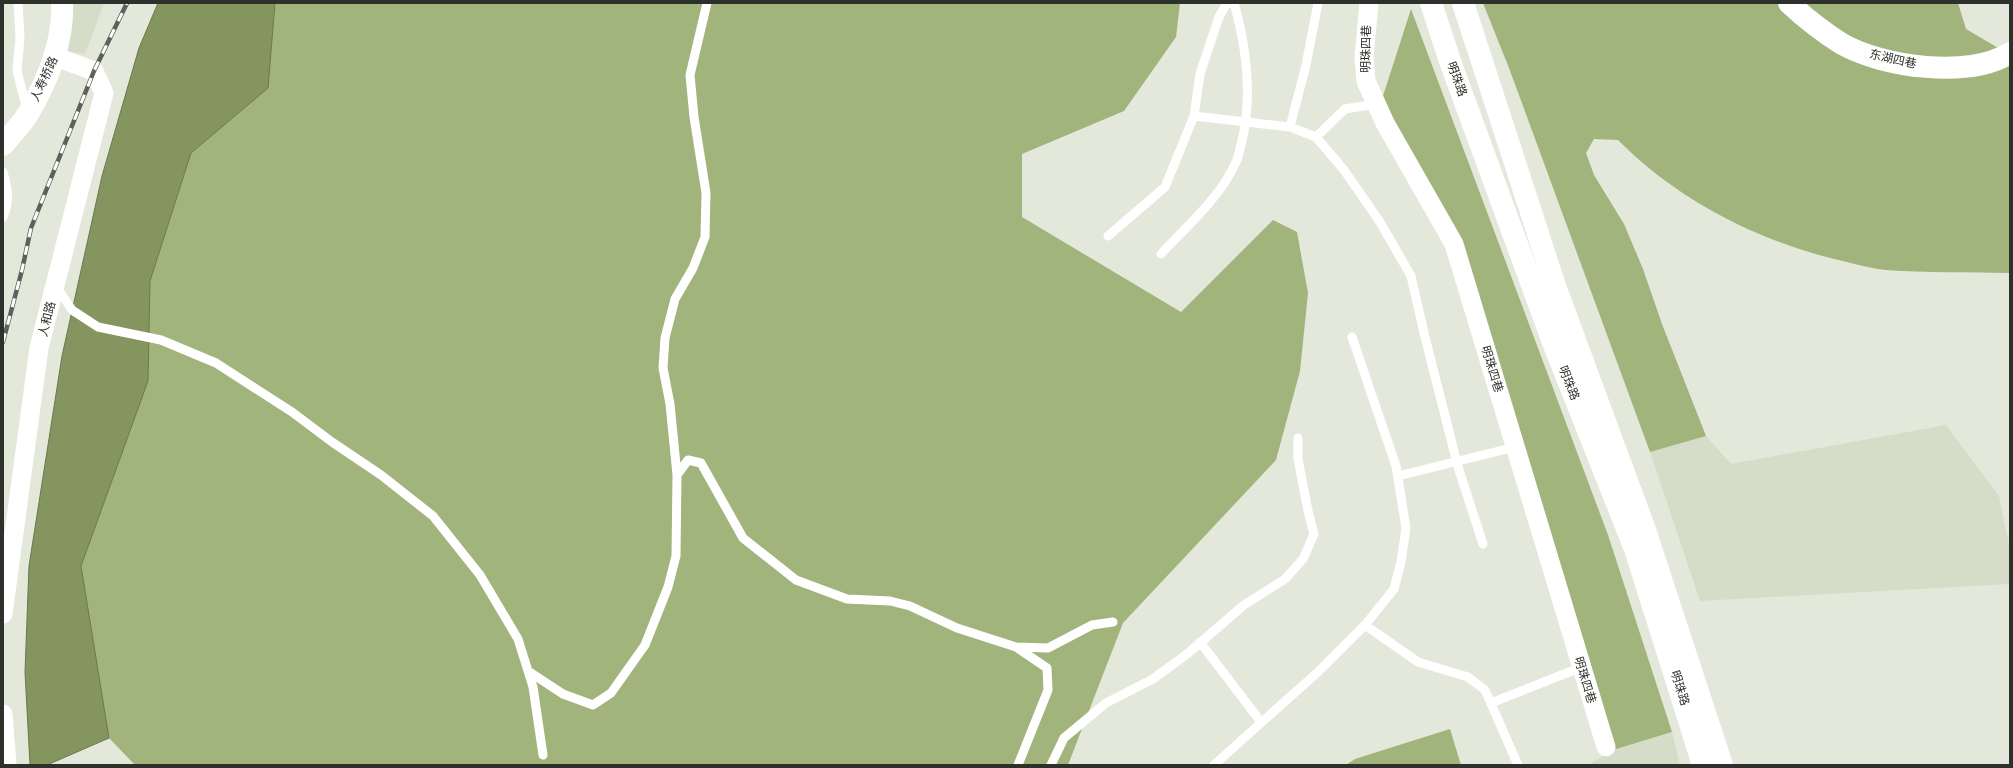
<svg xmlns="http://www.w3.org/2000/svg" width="2013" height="768" font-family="Signika,'Noto Sans SC',sans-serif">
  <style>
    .built { fill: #d5ddc8 }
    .forest { fill: #a1b47c }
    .water { fill: #84955f; stroke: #6a774f }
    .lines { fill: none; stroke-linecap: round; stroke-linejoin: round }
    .service { stroke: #fff; stroke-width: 9 }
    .minor { stroke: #fff; stroke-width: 19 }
    .tertiary { stroke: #fff; stroke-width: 22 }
    .primary { stroke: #fff; stroke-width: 22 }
    .rail-casing { stroke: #5e6159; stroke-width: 4.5 }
    .rail { stroke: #fff; stroke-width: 3; stroke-dasharray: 9; stroke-linecap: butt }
    .labels { text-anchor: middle; stroke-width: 4; stroke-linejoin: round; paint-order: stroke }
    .street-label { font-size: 12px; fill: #2e302b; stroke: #fff }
  </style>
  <rect width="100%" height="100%" fill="#e3e8da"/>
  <path class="built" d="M71 3H104L85 54 66 51Z
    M1946 425 1999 496 2010 550V584L1700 601 1650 452 1706 436 1731 464Z
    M1672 732 1680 765H1588L1613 750Z"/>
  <path class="forest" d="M275 3H1180L1176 37 1124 111 1022 154V217L1181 312 1273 220 1297 232 1308 293 1300 371 1276 460 1123 623 1068 765H135L109 738 81 566 148 381 150 281 191 153 268 88Z
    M1483 3H1958L1966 29 2010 55V273C1969 272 1927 273 1886 270 1873 269 1860 265 1847 262 1764 244 1679 202 1618 140L1594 139 1586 153 1594 175 1624 224 1643 269 1662 324 1706 436 1650 452 1509 68Z
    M1411 9 1608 535 1672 732 1613 750 1462 243 1382 99Z
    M1450 729 1461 765H1346L1355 759Z"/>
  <path class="water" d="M158 3H275L268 88 191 153 150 281 148 381 81 566 109 738 47 765H30L25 672 29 566 62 356 102 176 139 48Z"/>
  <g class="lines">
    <path class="service" d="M18 3 20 37 17 71 27 110
      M1194 116 1290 127 1316 137 1344 170 1380 222 1411 276 1424 333 1458 467 1483 544
      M1290 127 1306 65 1318 3
      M1316 137 1345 109 1376 104
      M3 172C8 189 10 201 3 217
      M1108 236 1165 187 1194 116 1200 74 1219 17 1227 3
      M1161 254C1187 226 1220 198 1236 162 1239 157 1239 150 1241 145 1253 98 1247 49 1234 3
      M56 286 72 310 98 327 161 340 216 363 292 412 332 442 381 475 433 516 480 575 518 639 533 687 543 755
      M677 475 688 460 701 463 743 538 796 580 847 599 890 601 910 606 957 628 1016 647 1048 648 1092 625 1113 622
      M1398 476 1515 447
      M1365 625 1418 662 1468 677 1485 690 1518 765
      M1200 642 1261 722
      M1016 647 1047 668 1048 690 1018 765
      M528 671 563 694 593 705 611 693 645 645 668 587 676 556 677 475 670 404 663 368 665 338 675 299 693 268 705 237 706 193 694 117 690 75 707 3
      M1491 703 1582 667
      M1051 765 1064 738 1106 703 1153 679 1187 654 1244 605 1285 579 1303 559 1314 534 1308 511 1298 459V438
      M1214 765 1319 671 1365 625 1394 589 1401 562 1406 528 1396 466 1352 337"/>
    <path class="minor" d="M1369 3 1364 57 1366 81 1385 123 1454 244 1606 747
      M3 614 39 348 104 93 94 71 56 57
      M3 714 7 765"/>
    <path class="tertiary" d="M1789 3C1805 18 1823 32 1842 44 1883 67 1969 79 2010 53
      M3 145C11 135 21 125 28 114 48 80 64 42 62 3"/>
    <path class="primary" d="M1431 3 1451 64 1554 345 1635 549 1703 765
      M1463 3 1555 286 1644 527 1722 765"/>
    <g class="rail-casing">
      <path id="rail" d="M3 342 22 270 31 228 94 71 127 3"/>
    </g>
    <use href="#rail" class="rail"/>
  </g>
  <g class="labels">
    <g class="street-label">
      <text transform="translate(1366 49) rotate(-89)" y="4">明珠四巷</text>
      <text transform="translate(1893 59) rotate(13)" y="4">东湖四巷</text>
      <text transform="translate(44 79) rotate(-65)" y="4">人寿桥路</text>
      <text transform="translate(1457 79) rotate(70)" y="4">明珠路</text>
      <text transform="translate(47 319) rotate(-76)" y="4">人和路</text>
      <text transform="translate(1492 369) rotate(73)" y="4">明珠四巷</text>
      <text transform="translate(1569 383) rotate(68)" y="4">明珠路</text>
      <text transform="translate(1585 680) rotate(73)" y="4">明珠四巷</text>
      <text transform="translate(1680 688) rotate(72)" y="4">明珠路</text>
    </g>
  </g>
  <rect width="2013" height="768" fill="none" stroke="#2e302b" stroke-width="8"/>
</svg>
